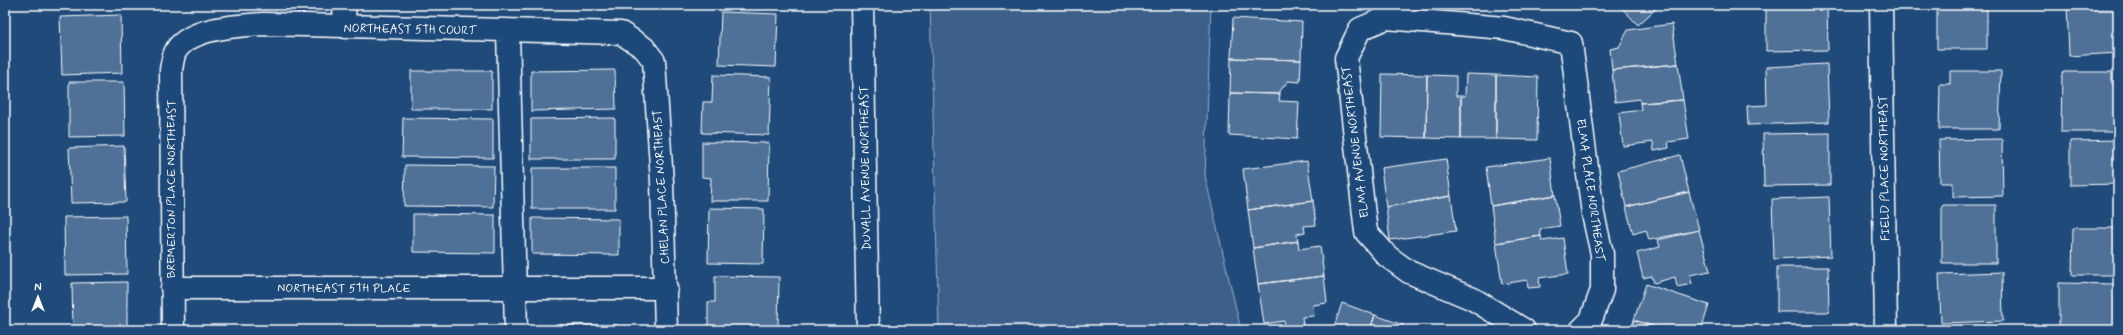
<svg xmlns="http://www.w3.org/2000/svg" width="2123" height="335" font-family="Mynerve,sans-serif">
  <style>
    .green { fill: #3c618b; stroke: #9eb0c5 }
    .building { fill: #507197; stroke: #fff }
    .lines { fill: none; stroke-linecap: round; stroke-linejoin: round }
    .minor-casing { stroke: #fff; stroke-width: 25 }
    .major-casing { stroke: #fff; stroke-width: 25 }
    .minor { stroke: #1f4a7a; stroke-width: 22 }
    .major { stroke: #1f4a7a; stroke-width: 22 }
    .labels { text-anchor: middle; stroke-width: 3; stroke-linejoin: round; paint-order: stroke }
    .street-label { font-size: 12px; fill: #fff; stroke: #1f4a7a }
  </style>
  <rect width="100%" height="100%" fill="#1f4a7a"/>
  <filter id="ink" filterUnits="userSpaceOnUse"><feTurbulence type="fractalNoise" baseFrequency=".025" numOctaves="2"/><feDisplacementMap in="SourceGraphic" scale="8" xChannelSelector="R" yChannelSelector="G"/><feConvolveMatrix kernelMatrix="1 2 1 2 8 2 1 2 1" color-interpolation-filters="sRGB"/></filter>
  <g filter="url(#ink)">
    <path class="green" d="M930 5H1211L1205 176 1241 330H939Z"/>
    <path class="building" d="M60 5H120V6L60 8Z
      M1619 5H1660L1638 25Z
      M1766 5H1827L1828 50 1766 51Z
      M1937 5H1987V49H1937Z
      M2067 5H2118V53L2069 56Z
      M721 12 778 14 776 67 719 65Z
      M121 15 122 73 62 75 60 17Z
      M1233 18 1302 22 1301 60 1231 58Z
      M1672 24 1678 64 1612 70 1610 49 1619 47 1628 30Z
      M1231 58 1301 60 1300 82 1288 81 1280 91V94L1230 93Z
      M1678 64 1683 100 1640 103V99L1615 102 1612 70Z
      M1827 64 1829 122 1748 125 1747 106 1767 105 1766 67Z
      M615 70 616 109 531 111V71Z
      M411 71H492V109H411Z
      M1950 71H2001L1999 129H1939L1940 84H1950Z
      M2062 72H2112V84H2118V132H2061Z
      M1382 74 1427 75 1426 138 1381 137Z
      M1466 74 1496 75V139H1461V96H1465Z
      M713 75 771 77 769 135 702 133 703 102H712Z
      M1427 75 1456 76V96H1461V139L1426 138Z
      M1496 75 1538 77 1537 140 1496 139Z
      M69 82H124L125 136 69 137Z
      M1230 93 1280 94 1279 101 1299 102 1297 139 1229 135Z
      M1683 100 1689 139 1668 142 1669 148 1654 151 1653 142 1623 146 1619 113 1641 110 1640 103Z
      M403 118 493 119V158L402 157Z
      M615 118V159H531V119Z
      M1830 133V185L1764 186 1763 134Z
      M2002 139 2003 196 1953 197V183H1940L1939 140Z
      M2118 140V184L2070 185V141Z
      M702 142 769 143 768 201H710L711 178 702 177Z
      M124 146 126 202 71 203 69 148Z
      M1680 155 1689 192 1626 207 1618 171Z
      M1550 158 1555 195 1491 206 1486 167Z
      M1446 159 1451 196 1386 207 1381 168Z
      M1307 161 1313 201 1248 210 1243 169Z
      M405 165 494 166 493 207 404 206Z
      M532 168H615V209H532Z
      M1689 192 1699 230 1649 240 1646 230 1633 234 1626 207Z
      M1555 195 1560 226 1540 229 1541 236 1496 243 1491 206Z
      M1451 196 1456 231 1390 240 1386 207Z
      M1829 197 1831 256 1774 259 1772 199Z
      M1313 201 1316 225 1304 226 1305 232 1297 234 1298 241 1253 248 1248 210Z
      M1942 205H1996V263H1942Z
      M709 208 764 209 763 264 708 263Z
      M413 214 495 215V253L413 252Z
      M126 216 127 274 65 275 64 217Z
      M532 218 619 219V255L532 254Z
      M2073 228H2118V275H2072Z
      M1699 230 1710 271 1690 275 1692 284 1677 287 1675 277 1654 283 1652 276 1643 278 1637 253 1660 247 1658 240Z
      M1541 236 1542 241 1563 238 1568 274 1539 278 1540 287 1528 288 1527 280 1502 284 1496 243Z
      M1298 241 1299 249 1320 246 1324 276 1258 284 1253 248Z
      M1777 267H1828L1829 312H1777Z
      M2002 272 2003 321 1941 323 1939 274Z
      M715 276 779 277 778 330H708V302H715Z
      M1324 276 1327 303 1313 305 1314 316 1302 317 1303 325 1285 328 1284 321 1264 324 1258 284Z
      M127 282V330H73L72 283Z
      M2059 283 2118 284V328H2111V330H2059Z
      M1646 284 1709 305 1701 330H1664L1634 320Z
      M1342 303 1375 315 1370 330H1333Z
      M1375 315 1403 325 1401 330H1370Z
      M1634 320 1664 330H1631Z
      M536 325H618V330H536Z"/>
    <g class="lines">
      <g class="minor-casing">
        <path id="minor" d="M344 5 345 27
          M1881 5 1886 330
          M508 31 516 330
          M172 288H666
          M173 330 171 70C172 64 173 54 177 49 193 27 238 26 263 24L621 33 644 48 654 61 662 182 666 330
          M1524 330 1473 299 1409 272 1387 256 1366 232 1346 58 1360 29 1386 18 1504 28 1571 43 1593 214 1602 254V290L1591 320 1581 330"/>
      </g>
      <g class="major-casing">
        <path id="major" d="M862 5 868 330"/>
      </g>
      <use href="#minor" class="minor"/>
      <use href="#major" class="major"/>
    </g>
  </g>
  <g class="labels">
    <g class="street-label">
      <text transform="translate(410 29) rotate(1)" y="4">NORTHEAST 5TH COURT</text>
      <text transform="translate(1355 142) rotate(-97)" y="4">ELMA AVENUE NORTHEAST</text>
      <text transform="translate(865 168) rotate(-91)" y="4">DUVALL AVENUE NORTHEAST</text>
      <text transform="translate(1884 168) rotate(-91)" y="4">FIELD PLACE NORTHEAST</text>
      <text transform="translate(661 187) rotate(-93)" y="4">CHELAN PLACE NORTHEAST</text>
      <text transform="translate(171 189) rotate(-90)" y="4">BREMERTON PLACE NORTHEAST</text>
      <text transform="translate(1591 190) rotate(82)" y="4">ELMA PLACE NORTHEAST</text>
      <text x="344" y="292">NORTHEAST 5TH PLACE</text>
    </g>
  </g>
  <rect width="2123" height="335" fill="none" stroke="#1f4a7a" stroke-width="20"/>
  <rect x="10" y="10" width="2103" height="315" fill="none" stroke="#fff" stroke-width="1.5" filter="url(#ink)"/>
  <g transform="translate(38 297)" stroke="#1f4a7a" stroke-width="3" paint-order="stroke">
  <path d="M0-3L7 15L0 10L-7 15Z" fill="#ffffff"/>
  <text y="-6" font-size="11" font-weight="bold" text-anchor="middle" fill="#ffffff">N</text>
  </g>
</svg>
